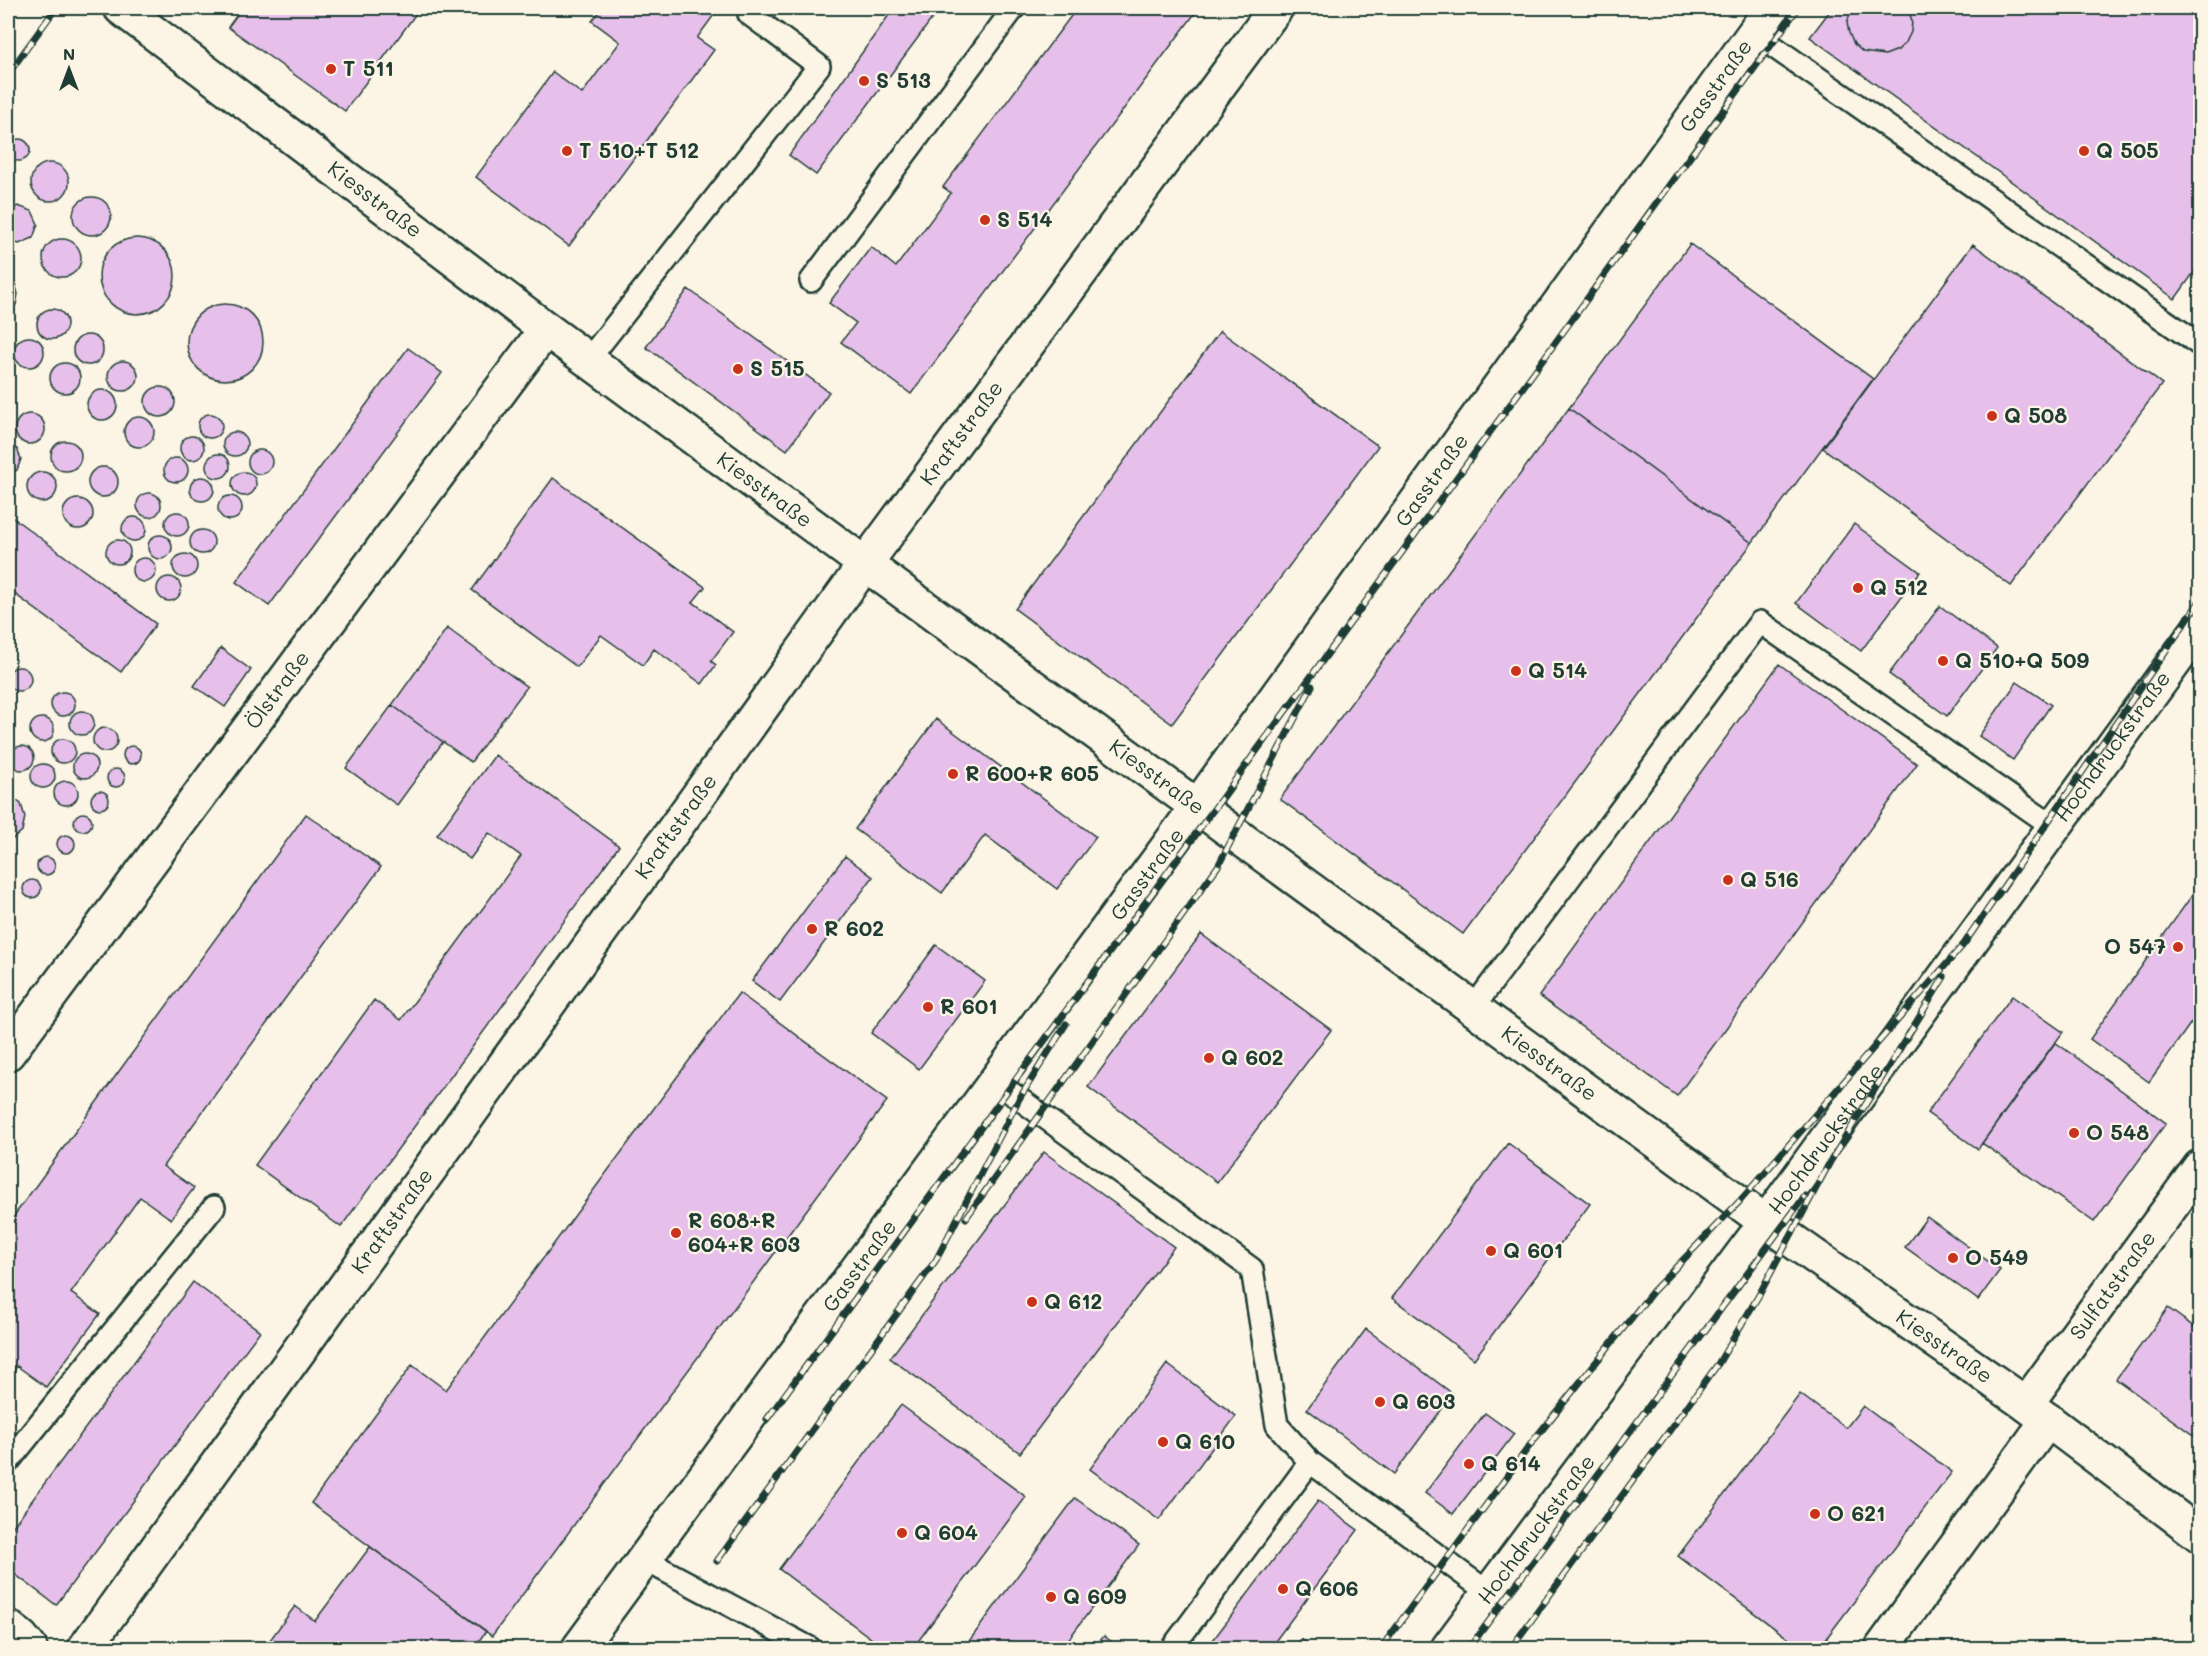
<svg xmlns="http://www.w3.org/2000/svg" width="2208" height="1656" font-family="Mali,sans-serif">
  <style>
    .building { fill: #e6c0ea; stroke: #1f3d34; stroke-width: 1.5 }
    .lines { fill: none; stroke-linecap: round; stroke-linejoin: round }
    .lane-casing { stroke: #1f3d34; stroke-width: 26 }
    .street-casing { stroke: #1f3d34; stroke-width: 38 }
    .lane { stroke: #fcf5e5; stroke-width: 21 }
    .street { stroke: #fcf5e5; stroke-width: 33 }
    .rail-casing { stroke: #1f3d34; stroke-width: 7 }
    .rail { stroke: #fcf5e5; stroke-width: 4.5; stroke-dasharray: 14; stroke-linecap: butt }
    .poi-dot { fill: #c8321e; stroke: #fcf5e5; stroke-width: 2 }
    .labels { text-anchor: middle; stroke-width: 4.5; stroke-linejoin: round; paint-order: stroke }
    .poi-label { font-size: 21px; font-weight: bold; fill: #1f3d34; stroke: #fcf5e5; text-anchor: start }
    .street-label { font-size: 21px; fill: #1f3d34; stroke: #fcf5e5 }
  </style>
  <rect width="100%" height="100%" fill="#fcf5e5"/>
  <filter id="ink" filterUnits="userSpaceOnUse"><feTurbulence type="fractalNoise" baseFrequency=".0167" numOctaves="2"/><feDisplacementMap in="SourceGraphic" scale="12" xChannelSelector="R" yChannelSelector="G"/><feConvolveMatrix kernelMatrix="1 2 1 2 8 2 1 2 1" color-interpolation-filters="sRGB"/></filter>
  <g filter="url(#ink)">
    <path class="building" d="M242 8H420L345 111 228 27Z
      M602 8H719L697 38 714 50 569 246 476 177 553 72 582 94 620 42 592 21Z
      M894 8H940L816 175 789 155Z
      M1077 8H1199L911 394 841 342 856 323 829 303 871 247 896 267 951 193 943 187Z
      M1832 8H2200V264L2175 299 1810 37Z
      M1852 8H1908L1912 21 1911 32 1906 42 1898 50 1885 55 1863 52 1854 44 1849 33 1847 23Z
      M8 150a11 11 0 1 1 22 0a11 11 0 1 1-22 0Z
      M31 182a19 19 0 1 1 38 0a19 19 0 1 1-38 0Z
      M8 168 11 175 8 183Z
      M73 216a19 19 0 1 1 38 0a19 19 0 1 1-38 0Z
      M18 206 32 211 38 224 33 238 19 244 8 240V210Z
      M99 276a38 38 0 1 1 76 0a38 38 0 1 1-76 0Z
      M43 258a19 19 0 1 1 38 0a19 19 0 1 1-38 0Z
      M1690 244 1873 379 1752 543 1569 408Z
      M1973 244 2162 384 2011 586 1823 448Z
      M8 276 15 283 18 294 16 305 8 313Z
      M688 289 829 392 787 450 646 347Z
      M187 342a38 38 0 1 1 76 0a38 38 0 1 1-76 0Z
      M37 324a15 15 0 1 1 30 0a15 15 0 1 1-30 0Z
      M1220 331 1378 446 1172 724 1015 609Z
      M73 350a15 15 0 1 1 30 0a15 15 0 1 1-30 0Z
      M14 352a15 15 0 1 1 30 0a15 15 0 1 1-30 0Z
      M408 348 442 373 269 606 236 582Z
      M108 376a15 15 0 1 1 30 0a15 15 0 1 1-30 0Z
      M50 378a15 15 0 1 1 30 0a15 15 0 1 1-30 0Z
      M145 402a15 15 0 1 1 30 0a15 15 0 1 1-30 0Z
      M87 405a15 15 0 1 1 30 0a15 15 0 1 1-30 0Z
      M1569 408 1752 543 1463 934 1280 799Z
      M15 429a15 15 0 1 1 30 0a15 15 0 1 1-30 0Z
      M198 426a12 12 0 1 1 24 0a12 12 0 1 1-24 0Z
      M124 432a15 15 0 1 1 30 0a15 15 0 1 1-30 0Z
      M223 444a12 12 0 1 1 24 0a12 12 0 1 1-24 0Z
      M180 448a12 12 0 1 1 24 0a12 12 0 1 1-24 0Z
      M51 456a15 15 0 1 1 30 0a15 15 0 1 1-30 0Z
      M8 445 17 449 21 459 17 470 8 475Z
      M248 462a12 12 0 1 1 24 0a12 12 0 1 1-24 0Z
      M206 466a12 12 0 1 1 24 0a12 12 0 1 1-24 0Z
      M164 470a12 12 0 1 1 24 0a12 12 0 1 1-24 0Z
      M88 482a15 15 0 1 1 30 0a15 15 0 1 1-30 0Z
      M27 487a15 15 0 1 1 30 0a15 15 0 1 1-30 0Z
      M232 484a12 12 0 1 1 24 0a12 12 0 1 1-24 0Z
      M190 489a12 12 0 1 1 24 0a12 12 0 1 1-24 0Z
      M553 478 705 587 693 602 733 632 711 661 716 665 702 684 654 649 643 665 601 635 577 667 472 590Z
      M137 505a12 12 0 1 1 24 0a12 12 0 1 1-24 0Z
      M218 508a12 12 0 1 1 24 0a12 12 0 1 1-24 0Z
      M63 514a15 15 0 1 1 30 0a15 15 0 1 1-30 0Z
      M165 524a12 12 0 1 1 24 0a12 12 0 1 1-24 0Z
      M8 514 156 624 121 672 8 589Z
      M122 529a12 12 0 1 1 24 0a12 12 0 1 1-24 0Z
      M1854 524 1920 572 1861 651 1796 603Z
      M190 542a12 12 0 1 1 24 0a12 12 0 1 1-24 0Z
      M148 547a12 12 0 1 1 24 0a12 12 0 1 1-24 0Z
      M106 552a12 12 0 1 1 24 0a12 12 0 1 1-24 0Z
      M173 566a12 12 0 1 1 24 0a12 12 0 1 1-24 0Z
      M132 570a12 12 0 1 1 24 0a12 12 0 1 1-24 0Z
      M157 589a12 12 0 1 1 24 0a12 12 0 1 1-24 0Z
      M1940 606 1997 648 1947 716 1889 674Z
      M447 628 527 687 471 762 392 705Z
      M221 648 251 670 225 707 194 686Z
      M1779 664 1917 764 1677 1096 1539 996Z
      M7 679a12 12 0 1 1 24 0a12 12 0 1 1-24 0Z
      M2017 682 2051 705 2013 760 1979 736Z
      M51 704a12 12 0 1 1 24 0a12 12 0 1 1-24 0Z
      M8 694 12 703 8 713Z
      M392 705 443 742 397 805 346 768Z
      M70 723a12 12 0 1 1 24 0a12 12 0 1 1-24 0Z
      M30 730a12 12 0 1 1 24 0a12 12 0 1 1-24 0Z
      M936 719 1096 837 1057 889 985 835 942 893 855 829Z
      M93 740a12 12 0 1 1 24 0a12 12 0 1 1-24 0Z
      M51 751a12 12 0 1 1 24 0a12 12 0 1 1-24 0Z
      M123 755a9 9 0 1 1 18 0a9 9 0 1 1-18 0Z
      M10 758a12 12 0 1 1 24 0a12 12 0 1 1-24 0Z
      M73 766a12 12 0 1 1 24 0a12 12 0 1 1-24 0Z
      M495 755 619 846 341 1227 255 1165 374 1000 401 1020 521 856 489 833 470 859 437 835Z
      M31 776a12 12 0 1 1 24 0a12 12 0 1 1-24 0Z
      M107 778a9 9 0 1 1 18 0a9 9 0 1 1-18 0Z
      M54 793a12 12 0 1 1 24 0a12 12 0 1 1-24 0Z
      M91 800a9 9 0 1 1 18 0a9 9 0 1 1-18 0Z
      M8 794 21 804 25 817 22 831 8 843Z
      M74 822a9 9 0 1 1 18 0a9 9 0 1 1-18 0Z
      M306 814 381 867 163 1166 194 1188 171 1219 140 1197 71 1293 100 1314 46 1387 17 1366 8 1380V1224Z
      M57 844a9 9 0 1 1 18 0a9 9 0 1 1-18 0Z
      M845 856 873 877 780 1002 752 981Z
      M37 866a9 9 0 1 1 18 0a9 9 0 1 1-18 0Z
      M23 889a9 9 0 1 1 18 0a9 9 0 1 1-18 0Z
      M2200 884V1010L2149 1082 2090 1039Z
      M1201 934 1331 1030 1217 1182 1088 1087Z
      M936 945 985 981 919 1069 871 1033Z
      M739 993 887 1101 492 1636 311 1503 412 1365 446 1390Z
      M2012 996 2063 1032 1978 1149 1927 1113Z
      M2055 1042 2166 1123 2094 1222 1982 1143Z
      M1508 1143 1590 1204 1474 1359 1392 1298Z
      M1044 1152 1174 1247 1020 1453 890 1358Z
      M1927 1217 2000 1270 1978 1300 1905 1247Z
      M193 1282 260 1331 56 1605 8 1569V1533Z
      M2168 1308 2197 1329 2200 1323V1440L2116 1379Z
      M1366 1329 1453 1394 1394 1474 1307 1409Z
      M1167 1364 1236 1416 1159 1520 1090 1469Z
      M1800 1394 1846 1428 1863 1406 1952 1472 1819 1648H1801L1678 1556Z
      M901 1405 1026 1497 913 1648H884L779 1569Z
      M1485 1413 1514 1434 1453 1514 1425 1493Z
      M1075 1498 1139 1545 1062 1648H964Z
      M1318 1501 1358 1530 1270 1648H1207Z
      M370 1547 486 1631 474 1648H273L267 1644 295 1606 315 1621Z
      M1104 1636 1120 1648H1094Z
      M1301 1639 1314 1648H1294Z"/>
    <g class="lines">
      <g class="lane-casing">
        <path id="lane" d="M1754 33 2200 345
          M811 281 1014 8
          M588 360 819 66 749 14 754 8
          M1473 1008 1760 622 2054 827
          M995 1081 1252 1269 1277 1425 1310 1462 1489 1593
          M8 1462 214 1207
          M645 1560 810 1648
          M1172 1648 1310 1462"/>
      </g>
      <g class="street-casing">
        <g id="street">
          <path id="s1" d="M121 8 546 329 865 564 1766 1222 2026 1404 2200 1535"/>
          <path id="s2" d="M8 1053 546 329"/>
          <path id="s3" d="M2026 1404 2200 1167"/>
          <path d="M8 1627 21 1637 30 1648"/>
          <path id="s4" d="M85 1648 865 564 1276 8"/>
          <path id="s5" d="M579 1648 1197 807 1772 8"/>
          <path id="s6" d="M1448 1648 1766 1222 2200 627"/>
          <path d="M1882 1648 2048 1420"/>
        </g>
      </g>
      <use href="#lane" class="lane"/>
      <use href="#street" class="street"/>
      <g class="rail-casing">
        <path id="rail" d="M8 14 12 8
          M8 74 56 8
          M966 1218 1218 866 1312 686
          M767 1419 1534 372 1798 8
          M717 1561 936 1260 1019 1099 1066 1024
          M1381 1648 1533 1441 1653 1291 1739 1202 1964 944 2200 601
          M1469 1648 1805 1196
          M1511 1648 1718 1364 1759 1295 1830 1162 1944 977"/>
      </g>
      <use href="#rail" class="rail"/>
    </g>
  </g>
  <g class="poi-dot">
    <circle cx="331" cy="69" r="6"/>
    <circle cx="864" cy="81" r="6"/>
    <circle cx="567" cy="151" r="6"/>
    <circle cx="2084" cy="151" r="6"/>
    <circle cx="985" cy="220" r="6"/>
    <circle cx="738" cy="369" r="6"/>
    <circle cx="1992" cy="416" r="6"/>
    <circle cx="1858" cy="588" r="6"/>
    <circle cx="1943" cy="661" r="6"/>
    <circle cx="1516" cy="671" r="6"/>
    <circle cx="953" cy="774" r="6"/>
    <circle cx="1728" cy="880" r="6"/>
    <circle cx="812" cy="929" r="6"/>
    <circle cx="2178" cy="947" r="6"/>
    <circle cx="928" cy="1007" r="6"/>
    <circle cx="1209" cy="1058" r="6"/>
    <circle cx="2074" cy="1133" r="6"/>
    <circle cx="676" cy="1233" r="6"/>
    <circle cx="1491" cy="1251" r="6"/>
    <circle cx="1953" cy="1258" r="6"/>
    <circle cx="1032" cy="1302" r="6"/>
    <circle cx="1380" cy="1402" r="6"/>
    <circle cx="1163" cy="1442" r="6"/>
    <circle cx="1469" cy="1464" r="6"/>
    <circle cx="1815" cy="1514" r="6"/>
    <circle cx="902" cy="1533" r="6"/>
    <circle cx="1283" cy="1589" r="6"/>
    <circle cx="1051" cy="1597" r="6"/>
  </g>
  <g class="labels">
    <g class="poi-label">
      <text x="343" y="76">T 511</text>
      <text x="876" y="88">S 513</text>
      <text x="579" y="158">T 510+T 512</text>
      <text x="2096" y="158">Q 505</text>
      <text x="997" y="227">S 514</text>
      <text x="750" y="376">S 515</text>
      <text x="2004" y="423">Q 508</text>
      <text x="1870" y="595">Q 512</text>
      <text x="1955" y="668">Q 510+Q 509</text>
      <text x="1528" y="678">Q 514</text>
      <text x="965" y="781">R 600+R 605</text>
      <text x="1740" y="887">Q 516</text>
      <text x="824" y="936">R 602</text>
      <text x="2166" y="954" text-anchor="end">O 547</text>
      <text x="940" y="1014">R 601</text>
      <text x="1221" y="1065">Q 602</text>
      <text x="2086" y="1140">O 548</text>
      <text x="688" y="1228">R 608+R<tspan x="688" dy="24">604+R 603</tspan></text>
      <text x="1503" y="1258">Q 601</text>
      <text x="1965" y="1265">O 549</text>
      <text x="1044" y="1309">Q 612</text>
      <text x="1392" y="1409">Q 603</text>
      <text x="1175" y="1449">Q 610</text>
      <text x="1481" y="1471">Q 614</text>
      <text x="1827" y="1521">O 621</text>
      <text x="914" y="1540">Q 604</text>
      <text x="1295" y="1596">Q 606</text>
      <text x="1063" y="1604">Q 609</text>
    </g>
    <g class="street-label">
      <text dy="7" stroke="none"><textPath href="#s5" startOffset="1932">Gasstraße</textPath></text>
      <text dy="7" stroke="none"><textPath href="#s1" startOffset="318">Kiesstraße</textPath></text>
      <text dy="7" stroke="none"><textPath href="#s4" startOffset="1498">Kraftstraße</textPath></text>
      <text dy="7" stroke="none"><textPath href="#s5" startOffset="1446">Gasstraße</textPath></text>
      <text dy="7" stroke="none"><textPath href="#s1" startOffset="804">Kiesstraße</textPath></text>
      <text dy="7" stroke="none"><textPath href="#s2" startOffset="452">Ölstraße</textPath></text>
      <text dy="7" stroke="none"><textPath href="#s6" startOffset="1120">Hochdruckstraße</textPath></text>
      <text dy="7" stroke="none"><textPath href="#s1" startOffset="1290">Kiesstraße</textPath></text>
      <text dy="7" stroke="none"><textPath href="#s4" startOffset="1012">Kraftstraße</textPath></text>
      <text dy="7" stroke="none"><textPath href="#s5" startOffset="960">Gasstraße</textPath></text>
      <text dy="7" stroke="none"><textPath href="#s1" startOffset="1776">Kiesstraße</textPath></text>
      <text dy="7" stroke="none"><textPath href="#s6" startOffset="634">Hochdruckstraße</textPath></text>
      <text dy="7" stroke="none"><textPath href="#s4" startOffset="526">Kraftstraße</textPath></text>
      <text dy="7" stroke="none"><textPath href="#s5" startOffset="474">Gasstraße</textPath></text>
      <text dy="7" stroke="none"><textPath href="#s3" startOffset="147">Sulfatstraße</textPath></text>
      <text dy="7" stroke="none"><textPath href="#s1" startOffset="2262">Kiesstraße</textPath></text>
      <text dy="7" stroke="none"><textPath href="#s6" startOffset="148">Hochdruckstraße</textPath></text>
    </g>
  </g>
  <rect width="2208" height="1656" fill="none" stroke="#fcf5e5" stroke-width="30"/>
  <rect x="15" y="15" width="2178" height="1626" fill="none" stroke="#1f3d34" stroke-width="2" filter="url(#ink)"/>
  <g transform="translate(69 69)" stroke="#fcf5e5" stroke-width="4.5" paint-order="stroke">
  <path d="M0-4.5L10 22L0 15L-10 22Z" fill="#1f3d34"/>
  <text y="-9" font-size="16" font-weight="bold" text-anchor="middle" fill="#1f3d34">N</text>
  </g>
</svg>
